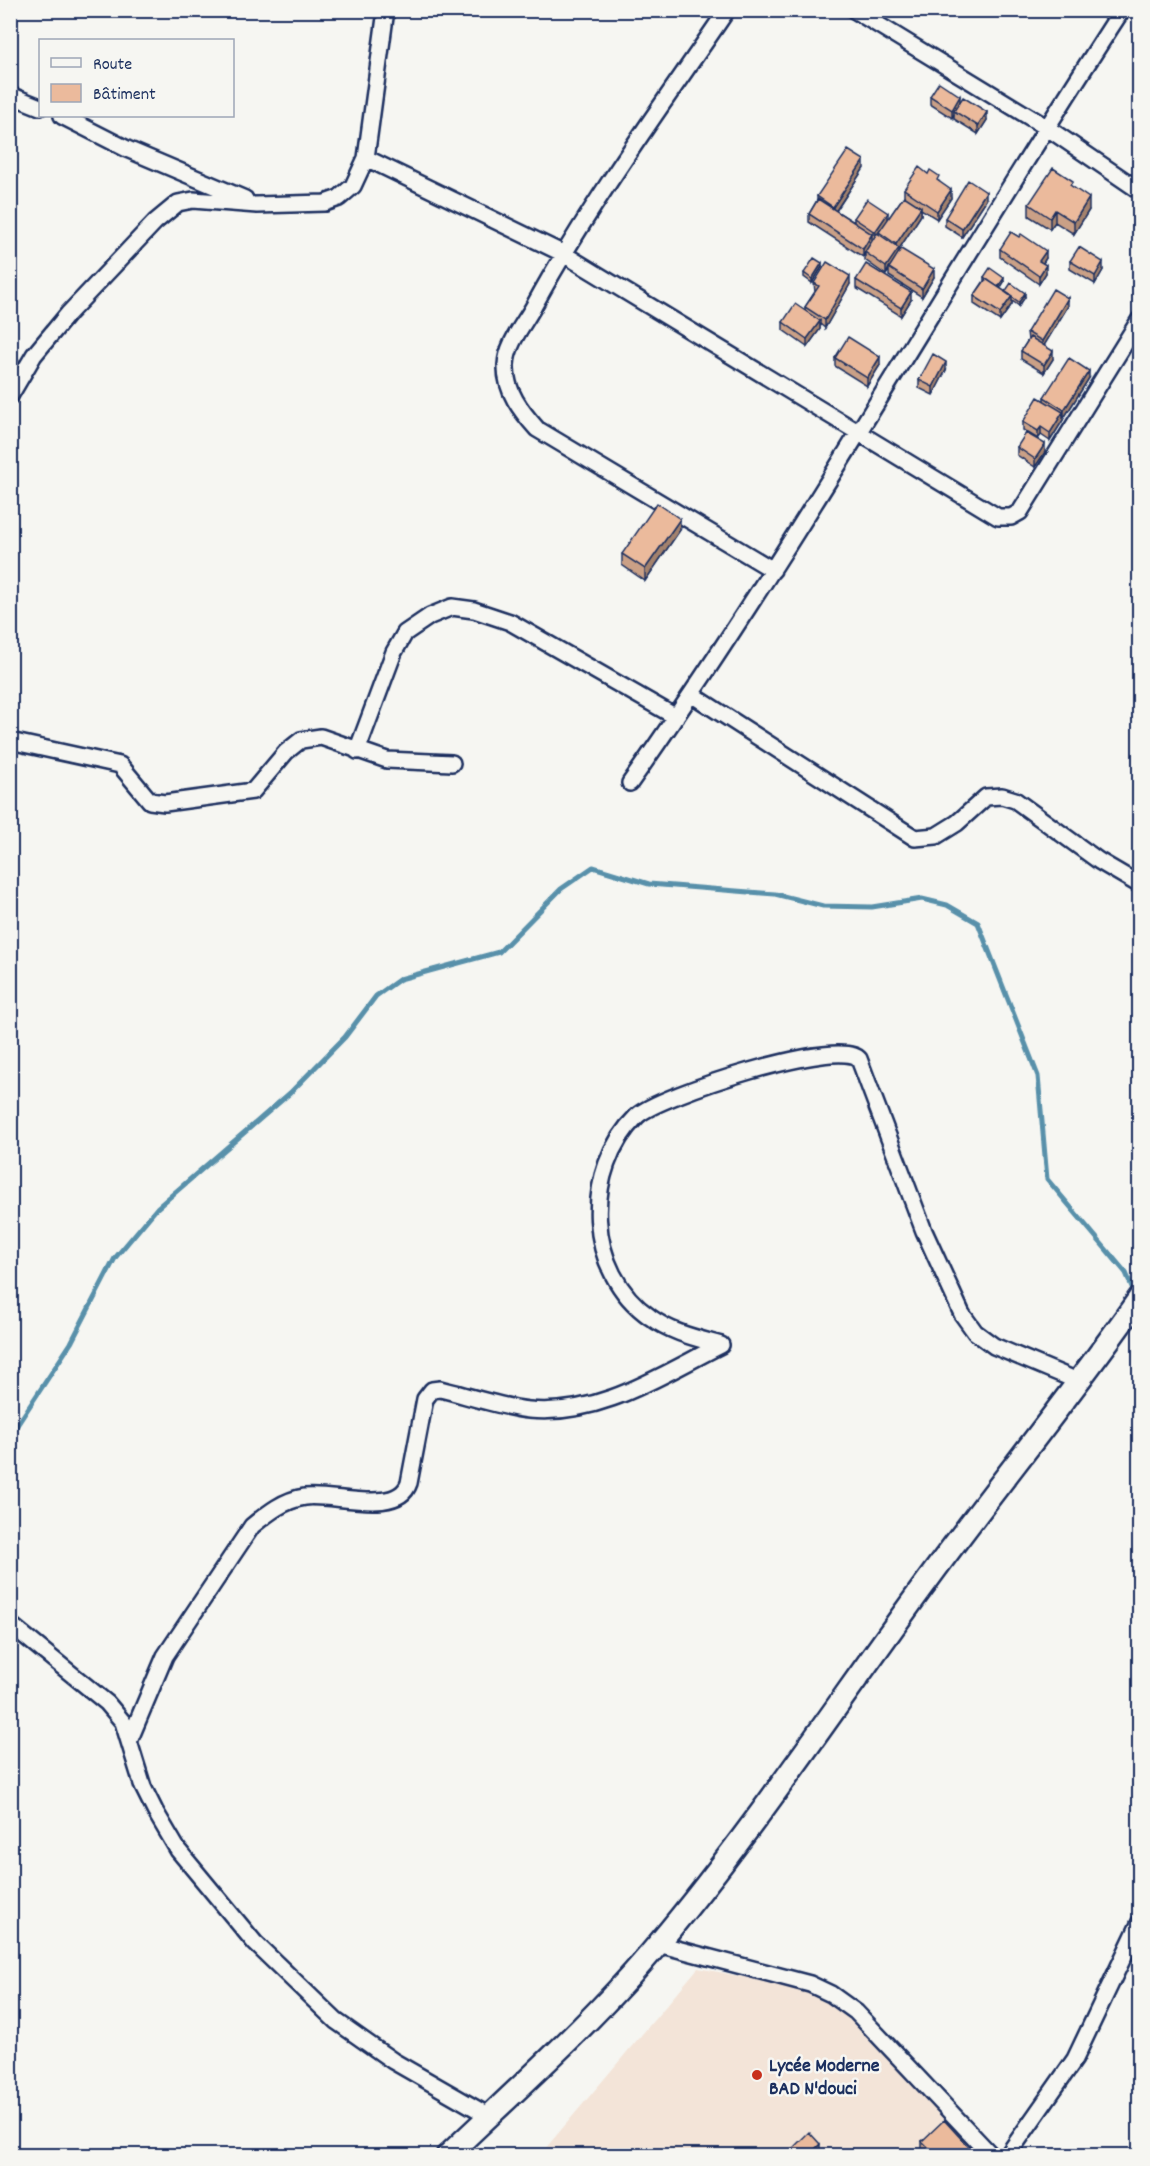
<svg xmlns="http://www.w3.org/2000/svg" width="1150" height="2166" font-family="Dekko,sans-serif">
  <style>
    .built { fill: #f3e4d8 }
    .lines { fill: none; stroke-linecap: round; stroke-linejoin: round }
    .stream { stroke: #5890aa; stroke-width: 5 }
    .street-casing { stroke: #1b2f5e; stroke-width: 20 }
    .secondary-casing { stroke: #1b2f5e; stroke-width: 26 }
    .street { stroke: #f6f6f2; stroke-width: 15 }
    .secondary { stroke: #f6f6f2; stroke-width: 21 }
    .wall { fill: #caa086; stroke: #1b2f5e; stroke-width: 1.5 }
    .shaded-wall { fill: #a4826d; stroke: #1b2f5e; stroke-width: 1.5 }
    .building { fill: #ebba9c; stroke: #1b2f5e; stroke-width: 1.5 }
    .poi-dot { fill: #c8321e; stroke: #f6f6f2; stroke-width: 2 }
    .labels { text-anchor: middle; stroke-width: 5; stroke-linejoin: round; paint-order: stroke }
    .poi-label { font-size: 20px; font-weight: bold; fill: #1b2f5e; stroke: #f6f6f2; text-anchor: start }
  </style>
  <rect width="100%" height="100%" fill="#f6f6f2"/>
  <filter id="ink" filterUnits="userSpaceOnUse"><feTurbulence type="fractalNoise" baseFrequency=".0167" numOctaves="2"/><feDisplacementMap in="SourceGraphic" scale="12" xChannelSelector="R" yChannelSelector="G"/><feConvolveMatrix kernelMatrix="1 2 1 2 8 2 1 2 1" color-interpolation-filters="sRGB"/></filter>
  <g filter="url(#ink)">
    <path class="built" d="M698 1968 831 1994 979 2155 539 2156Z"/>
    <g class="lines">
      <path class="stream" d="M10 1436 71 1343 115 1258 157 1208 290 1093 345 1037 376 996 400 979 499 952 561 889 593 867 649 884 775 894 823 906 872 907 922 899 947 905 978 923 1038 1076 1047 1179 1126 1273 1135 1294"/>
      <g class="street-casing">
        <path id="street" d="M727 10C661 107 591 202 535 304 525 323 507 343 506 365 505 391 521 411 537 429L773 570
          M854 10 1046 127 1140 191
          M10 95 40 107
          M62 116 127 149 245 199
          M366 158 562 253 998 517H1011L1020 512 1140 319
          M10 396 34 355 68 314 155 222 178 203 193 200 257 205 325 203 339 198 353 186 366 158 386 10
          M691 694 915 838 936 836 957 823 986 797 1002 796 1015 800 1099 861 1140 885
          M10 741 120 765 150 801 165 803 253 791 286 752 301 740 321 737 387 760 452 763
          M357 751 394 652 405 633 430 616 452 607 474 610 510 622 676 717
          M630 783C806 533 955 266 1122 10
          M721 1345C696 1338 672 1333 650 1317 585 1272 582 1170 637 1116 659 1095 842 1036 859 1059L924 1231 962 1314 975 1332 994 1346 1080 1382
          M10 1624 107 1703 123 1722 143 1787 155 1811 178 1850 255 1943 336 2021 393 2061 489 2116
          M130 1739 165 1656 252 1526C268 1513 284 1500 305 1497 333 1493 398 1516 409 1483L425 1399 432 1390 440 1389C465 1395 505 1408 529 1410 599 1417 661 1375 721 1345
          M658 1944 810 1984 831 1994 856 2012 992 2156
          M1007 2156 1075 2059 1140 1922"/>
      </g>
      <g class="secondary-casing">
        <path id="secondary" d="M447 2156C518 2088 596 2019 659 1943 756 1827 840 1699 930 1577 999 1483 1073 1393 1140 1297"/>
      </g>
      <use href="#street" class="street"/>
      <use href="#secondary" class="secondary"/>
    </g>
    <path class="wall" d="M930 96 960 101 987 120 978 134 954 119V114L952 118 930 104Z
      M864 168 836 211 854 222V218L888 219 904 196V189L939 181 951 198 937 219 921 209V215L899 249V252L934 277 922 297 889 276V270L886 275 865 260V254L863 257 809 222V214L817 200V196Z
      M1073 187 1089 210 1074 234 1055 222 1050 229 1029 216V204Z
      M986 200 962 237 945 226V218Z
      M1000 249 1046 258 1043 263 1046 273 1039 284 1000 257Z
      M1070 261 1103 270 1095 284 1070 269Z
      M822 267 812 283 804 277V273Z
      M984 277 1004 282 1000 288 1005 292 1025 297 1019 306 1012 301V304L1000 321 974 304V296L984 281Z
      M856 280 911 300 901 316 856 288Z
      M814 283 850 284 825 328 820 324V329L807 347 783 330V322L805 311V307L815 292Z
      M1068 306 1044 345 1053 359 1044 373 1021 359V351L1028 340 1027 332Z
      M835 358 880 365 867 386 835 366Z
      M946 370 933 395 919 388V380Z
      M1089 378 1064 418 1063 417V420L1050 441 1041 435 1038 439 1023 430V422L1044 400V397Z
      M1017 447 1045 452 1035 467 1017 455Z
      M680 530 645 581 622 565V554Z
      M922 2141 977 2156H925L922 2152Z"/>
    <path class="shaded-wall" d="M960 96V104L954 111V114L952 118V110Z
      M987 112V120L978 134V126Z
      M864 160V168L833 215V207Z
      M951 190V198L937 219V211Z
      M986 192V200L962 237V229Z
      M1089 198V210L1074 234V222Z
      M921 207V215L899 249V256L889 268 886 275V267L896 251V244Z
      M1055 210V222L1050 229V218Z
      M888 213V221L879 232V234L875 240V232Z
      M872 234V242L865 252 863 257V249Z
      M1046 251V258L1039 269V261Z
      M1103 262V270L1095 284V276Z
      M822 263V267L812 283V279Z
      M1046 265V273L1039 284V276Z
      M934 269V277L922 297V289Z
      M850 276V284L825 328V320Z
      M1004 278V282L998 292V288Z
      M911 292V300L901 316V308Z
      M1025 293V297L1019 306V302Z
      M1012 296V304L1000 321V313Z
      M1068 298V306L1042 349V341Z
      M820 321V329L807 347V339Z
      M1053 351V359L1044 373V365Z
      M880 357V365L867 386V378Z
      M946 362V370L933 395V387Z
      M1089 371V378L1064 418V410Z
      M1063 412V420L1050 441V433Z
      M1041 427V435L1038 439V431Z
      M1045 444V452L1035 467V459Z
      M680 519V530L645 581V569Z
      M820 2144V2156H811V2153Z"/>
    <path class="building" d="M939 82 960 96 952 110 930 96Z
      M963 97 987 112 978 126 954 111Z
      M848 150 864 160 833 207 817 196Z
      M919 167 928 174 930 170 939 176 937 180 951 190 937 211 904 189Z
      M1053 168 1073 181 1070 185 1089 198 1074 222 1055 210 1050 218 1029 204Z
      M968 180 986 192 962 229 945 218Z
      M904 196 921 207 896 244 879 232Z
      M818 199 872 234 863 249 809 214Z
      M867 199 888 213 875 232 854 218Z
      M1011 232 1019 237 1021 234 1046 251 1039 261 1046 265 1039 276 1000 249Z
      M877 233 899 248 886 267 865 252Z
      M1079 247 1103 262 1095 276 1070 261Z
      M901 249 934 269 922 289 889 268Z
      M814 258 822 263 812 279 804 273Z
      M827 262 850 276 825 320 805 307 819 286 814 283Z
      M866 264 911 292 901 308 856 280Z
      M990 268 1004 278 998 287 984 277Z
      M986 279 1012 296 1000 313 974 296Z
      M1011 283 1025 293 1019 302 1005 292Z
      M1053 289 1068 298 1042 341 1027 332Z
      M795 304 820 321 807 339 783 322Z
      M848 337 880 357 867 378 835 358Z
      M1030 337 1053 351 1044 365 1021 351Z
      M933 354 946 362 933 387 919 380Z
      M1069 358 1089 371 1064 410 1044 397Z
      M1038 397 1063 412 1050 433 1041 427 1038 431 1023 422Z
      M1026 433 1045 444 1035 459 1017 447Z
      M657 503 680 519 645 569 622 554Z
      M944 2120 977 2156H937L922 2141Z
      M809 2132 820 2144 811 2153 814 2156H801L800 2155 799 2156H785Z"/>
  </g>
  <circle class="poi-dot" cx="757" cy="2075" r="6"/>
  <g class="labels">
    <g class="poi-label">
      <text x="769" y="2071">Lycée Moderne<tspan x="769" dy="23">BAD N'douci</tspan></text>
    </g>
  </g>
  <rect width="1150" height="2166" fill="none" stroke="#f6f6f2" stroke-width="36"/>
  <rect x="18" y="18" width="1114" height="2130" fill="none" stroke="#1b2f5e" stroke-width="2" filter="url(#ink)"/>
  <rect x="39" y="39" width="195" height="78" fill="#f6f6f2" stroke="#9ea6b7" stroke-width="1.5"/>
  <rect x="51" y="58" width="30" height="9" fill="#f6f6f2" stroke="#9ea6b7" stroke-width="1.5"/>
  <text x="93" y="69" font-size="18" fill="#1b2f5e">Route</text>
  <rect x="51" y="84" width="30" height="18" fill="#ebba9c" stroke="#9ea6b7" stroke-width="1.5"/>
  <text x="93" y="99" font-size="18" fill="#1b2f5e">Bâtiment</text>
</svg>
